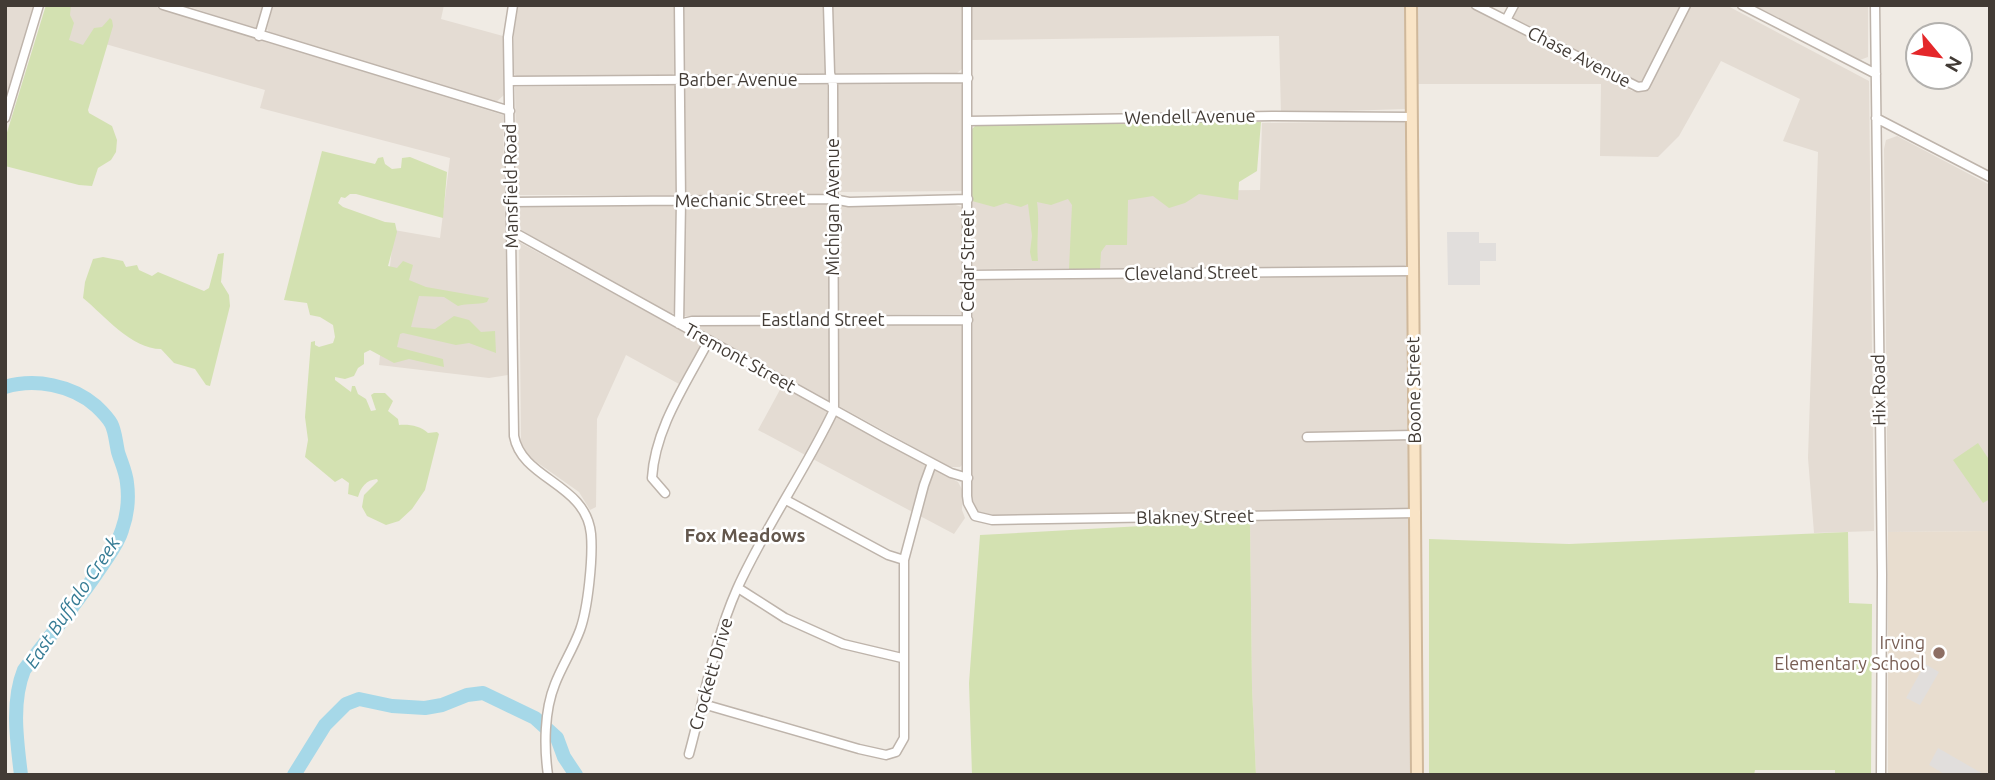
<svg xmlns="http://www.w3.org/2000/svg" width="1995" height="780" font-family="Ubuntu,sans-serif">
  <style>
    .residential { fill: #e4dcd3 }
    .education { fill: #e8ddcf }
    .green { fill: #d3e1b1 }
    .parking { fill: #e1dedc }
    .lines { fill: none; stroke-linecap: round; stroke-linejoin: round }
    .river { stroke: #a6d8e8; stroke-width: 14 }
    .street-casing { stroke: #beb4ab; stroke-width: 11 }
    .secondary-casing { stroke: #cfb89b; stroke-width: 14 }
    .street { stroke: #fff; stroke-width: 8 }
    .secondary { stroke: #f9e4c6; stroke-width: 10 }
    .education-dot { fill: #8d6e63; stroke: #fff; stroke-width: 2.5 }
    .labels { text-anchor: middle; stroke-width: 5; stroke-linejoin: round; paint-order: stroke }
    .street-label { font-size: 18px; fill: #423b35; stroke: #fff }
    .education-label { font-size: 18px; fill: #785e54; stroke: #fff; text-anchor: end }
    .neighbourhood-label { font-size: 19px; font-weight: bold; fill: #63574d; stroke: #fff }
    .water-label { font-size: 19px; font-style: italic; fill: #357b94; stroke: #fff }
  </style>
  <rect width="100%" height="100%" fill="#f0ebe4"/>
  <path class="residential" d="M5 5H35L5 103Z
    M68 5H150L503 115 508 375 489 378 379 365 394 230 440 238 450 158 260 108 265 90 102 43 98 55 56 42Z
    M184 5H264L258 27 253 28Z
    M273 5H444L441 19 503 36 504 95 496 102 270 33 267 29Z
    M518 5H676L677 71 672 75 518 77 514 74V33Z
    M681 5H826L827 71 823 74 684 76Z
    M830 5H962L963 68 957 73 835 74 833 72Z
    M971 5H1406L1407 105 1405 109 1281 113 1279 36 971 40Z
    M1415 5H1469L1632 91H1639L1650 88 1652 78 1689 5H1726L1869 81 1874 531 1814 533 1808 458 1818 152 1783 141 1800 99 1721 61 1679 136 1658 157 1600 156 1601 84H1415Z
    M1517 5H1682L1644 79 1639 83 1513 20 1512 14Z
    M1754 5H1868V57L1860 60Z
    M959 82 963 86 964 188 962 191 838 192 835 84Z
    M686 84H827L830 189 829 194 693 195 684 193 683 87Z
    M675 85 677 88V195H517L515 87Z
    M1403 121 1407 125 1408 264 1404 266 973 269 972 193 1260 190 1262 123Z
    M1897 136 1990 185V531L1888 532 1884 149 1886 140Z
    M949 203 962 207 964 212 963 312 961 314 842 315 836 312 838 205Z
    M673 205 678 211 675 312 670 315 518 228V209L520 207Z
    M684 205H828L831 309 828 313 824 315 684 316Z
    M519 242 702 342 679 384 626 355 597 419 596 507 590 510 579 492 528 456 521 442Z
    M1406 276 1410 282 1409 508 999 516H986L974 510 971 492 973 280Z
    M828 324 830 326V400L827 401 697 328 698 325Z
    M839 324H959L964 326V463L960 467H950L837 405Z
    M782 386 958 482 963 491 962 510 965 518 954 534 758 430Z
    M1407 517 1411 520 1414 775H1256L1252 687 1250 520Z"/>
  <path class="education" d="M1990 531V775H1888V532Z"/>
  <path class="green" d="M46 5H71L70 15 74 23 69 40 83 45 94 28 102 27 110 18 112 20 113 26 88 110 89 113 112 126 117 140 116 152 111 160 98 168 92 186 79 185 5 166V139Z
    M1173 121 1261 122 1257 171 1239 182 1238 200 1199 194 1185 203 1169 208 1153 196 1128 200 1127 245H1106L1101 252 1100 269H1069L1072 205 1068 199 1051 205 1037 202C1040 222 1036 241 1038 261H1032L1030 252 1032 236 1028 204 1021 207 1006 203 994 207 972 201 970 134 971 130 977 124Z
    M322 151 375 164 378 158 383 157 385 164 392 169 401 168 402 158 410 157 447 172 443 218 356 194H350L345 198 341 197 338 203 343 207 385 222 395 223 397 232 388 266 397 268 403 261 413 265 409 280 426 287 489 298 487 302C477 305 468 303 458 306L444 297 419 296 411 327 435 329 454 316 469 320 481 332 495 331 496 353 469 343 456 345 403 333 400 334 397 347 443 359 444 367 409 359 394 363 370 350 364 353V364L358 368 354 376 345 379 335 377V380L351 392 352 386H355L358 394 366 399 371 411 376 410 371 395 374 393H385L393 401 388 411 398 419 399 425C409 424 421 426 428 433L437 432 439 434 425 490 412 509 399 521 386 525 367 516 362 507 364 495 378 481 377 479C366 480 361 487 358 497L348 494 349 483 342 478 335 482 305 457 308 440 305 417 311 342 315 341V345L319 347 333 343 335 337 333 325 320 317 310 315 307 303 284 300Z
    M224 253 221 282 229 295 230 306 210 386 206 385 195 369 174 363 161 349C131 349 105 316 83 298L85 282 93 259 103 257 123 261 126 267 137 265 139 270 152 276 158 272 204 291 209 288 218 254Z
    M1978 443 1990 461V499L1983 503 1953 460Z
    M1250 520 1252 687 1256 775H972L969 683 980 535Z
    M1848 532 1849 603 1872 604 1871 775H1835V770H1755L1754 775H1429V539L1569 544Z"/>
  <path class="parking" d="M1447 232H1479V243H1496V261H1480V285H1448Z
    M1925 664 1939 672 1920 705 1906 698Z
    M1938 748 1985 775H1946L1929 765Z"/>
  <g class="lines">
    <path class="river" d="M5 387C35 378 72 385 96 406 116 425 113 427 118 452 121 462 126 472 127 483 129 498 127 516 122 530 118 544 108 556 101 567 77 603 50 636 24 670 11 702 17 742 21 775
      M294 775 325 725 346 704 359 699 392 706 425 708 442 705 467 695 483 693 535 718 557 738 564 757 576 775"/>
    <g class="street-casing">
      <path id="street" d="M163 5 510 111
        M513 5 508 37 514 436C522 480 586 483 591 534 593 558 588 608 580 630 573 649 562 666 555 684 544 711 544 747 548 775
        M679 5 681 201 679 324 692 321 968 320
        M967 5V496L968 503 975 516 992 520 1416 513
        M1476 5 1638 87 1645 86 1686 5
        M1742 5 1876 74
        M1875 5 1882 574 1881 775
        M1506 20 1514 5
        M259 36 268 5
        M509 81 968 78
        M5 118 39 5
        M1876 118 1990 177
        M967 121 1275 116 1412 117
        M512 202 833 199 849 202 968 199
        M513 236 519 235 885 438 951 473 968 478
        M968 275 1413 271
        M1307 437 1414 435
        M665 493 652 478C655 428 686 384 709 340
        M786 500 888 555 904 560
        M738 588 785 618 843 644 902 658
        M703 704 859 749 886 755 896 752 904 738V560L924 485 932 463
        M689 754C704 699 714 641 737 589 765 527 805 471 834 410L833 85 830 73 828 5"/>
    </g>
    <g class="secondary-casing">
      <path id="secondary" d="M1411 5 1417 775"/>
    </g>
    <use href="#street" class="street"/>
    <use href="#secondary" class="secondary"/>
  </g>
  <circle class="education-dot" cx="1939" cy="653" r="7"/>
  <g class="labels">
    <g class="street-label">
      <text transform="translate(1579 57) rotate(27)" y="6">Chase Avenue</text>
      <text x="738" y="86">Barber Avenue</text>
      <text transform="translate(1190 117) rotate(-1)" y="6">Wendell Avenue</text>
      <text transform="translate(511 186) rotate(-91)" y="6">Mansfield Road</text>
      <text transform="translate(740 200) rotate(-1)" y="6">Mechanic Street</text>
      <text transform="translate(833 207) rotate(-90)" y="6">Michigan Avenue</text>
      <text transform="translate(968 261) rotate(-90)" y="6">Cedar Street</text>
      <text transform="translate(1191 273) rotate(-1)" y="6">Cleveland Street</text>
      <text x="823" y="326">Eastland Street</text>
      <text transform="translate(740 358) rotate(29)" y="6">Tremont Street</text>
      <text transform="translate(1414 390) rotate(-91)" y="6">Boone Street</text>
      <text transform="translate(1879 390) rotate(-91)" y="6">Hix Road</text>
      <text transform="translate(1195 517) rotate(-1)" y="6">Blakney Street</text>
      <text transform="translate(711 674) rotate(-74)" y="6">Crockett Drive</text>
    </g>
    <g class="education-label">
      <text x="1925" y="649">Irving<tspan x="1925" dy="21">Elementary School</tspan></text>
    </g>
    <g class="neighbourhood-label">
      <text x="745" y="542">Fox Meadows</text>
    </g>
    <g class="water-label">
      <text transform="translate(72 602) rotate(-56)" y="7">East Buffalo Creek</text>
    </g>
  </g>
  <rect width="1995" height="780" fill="none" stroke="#423b35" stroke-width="14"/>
  <g transform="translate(1939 56) rotate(119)"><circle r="33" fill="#ffffff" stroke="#b3b1ae" stroke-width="2"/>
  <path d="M0-5L12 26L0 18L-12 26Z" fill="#e4272a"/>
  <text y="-10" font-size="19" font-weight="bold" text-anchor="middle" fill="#423b35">N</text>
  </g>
</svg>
